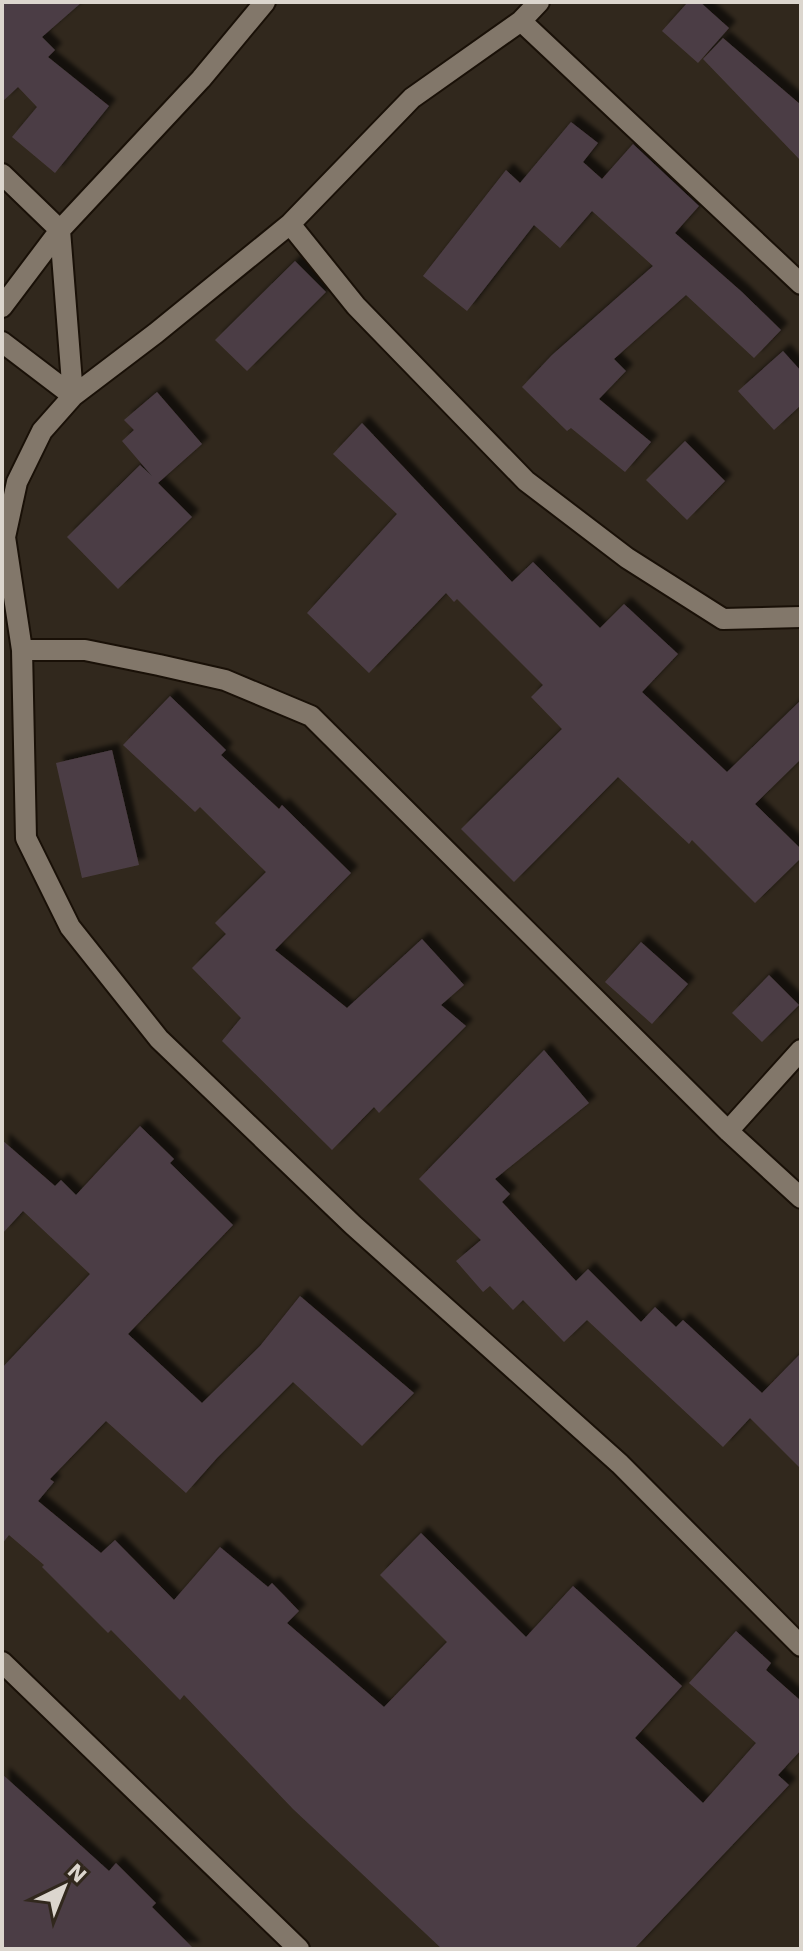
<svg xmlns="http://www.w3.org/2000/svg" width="803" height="1951" font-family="'Work Sans',sans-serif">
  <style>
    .building { fill: #4c3e45; filter: url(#shadow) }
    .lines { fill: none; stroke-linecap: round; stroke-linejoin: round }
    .street-casing { stroke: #191007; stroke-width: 24 }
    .street { stroke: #82776a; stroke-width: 20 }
  </style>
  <defs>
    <filter id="shadow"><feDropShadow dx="7" dy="-7" stdDeviation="2" flood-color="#0009"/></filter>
  </defs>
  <rect width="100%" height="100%" fill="#31281d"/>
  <path class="building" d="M2 2H82L42 37 55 50 48 57 109 106 55 173 12 137 37 107 18 87 2 102Z
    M688 2H700L729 28 698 63 662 31Z
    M723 38 801 105V161L703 59Z
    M571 122 598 143 583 162 602 179 633 144 699 206 675 233 742 292 781 330 754 358 686 295 614 359 626 371 599 399 651 442 625 472 571 428 567 431 522 387 552 355 653 266 592 211 560 248 534 225 467 311 423 276 506 170 520 183Z
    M295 261 326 292 247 371 215 340Z
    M783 351 801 371V405L774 430 738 391Z
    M157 392 202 444 158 483 192 517 118 589 67 537 140 465 152 476 122 441 134 430 124 420Z
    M362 423 512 582 533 562 600 628 624 604 678 654 642 692 727 772 801 700V759L755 804 801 849V858L755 903 692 840 689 844 618 777 514 882 461 829 562 729 531 697 543 685 457 599 454 602 446 593 369 673 307 613 397 514 333 454Z
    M685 441 725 481 687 520 646 480Z
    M170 696 226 750 221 755 279 809 282 805 351 873 275 950 347 1008 422 939 464 985 441 1005 466 1026 379 1113 374 1107 332 1150 222 1041 241 1018 192 968 226 934 215 923 266 872 200 807 195 812 123 745Z
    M112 750 139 865 82 878 56 763Z
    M641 942 688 984 652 1024 605 982Z
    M769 975 799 1005 762 1042 732 1013Z
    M544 1050 589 1103 495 1179 510 1194 502 1202 576 1281 588 1269 641 1322 655 1307 676 1327 683 1320 762 1393 801 1353V1469L750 1418 723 1447 587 1320 564 1342 523 1300 513 1310 490 1286 483 1292 456 1261 481 1240 419 1179Z
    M140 1126 174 1159 170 1163 233 1225 128 1334 202 1403 260 1346 300 1296 414 1393 362 1446 293 1382 217 1458 186 1493 106 1421 50 1479 54 1482 38 1501 101 1553 115 1540 174 1600 220 1547 268 1587 272 1583 299 1611 287 1623 384 1707 447 1642 380 1575 421 1533 526 1637 573 1586 682 1686 635 1738 703 1803 756 1743 689 1683 736 1631 771 1663 766 1670 801 1701V1750L778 1775 789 1785 634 1949H442L293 1809 184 1695 180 1700 111 1630 108 1633 42 1567 44 1565 9 1535 2 1544V1368L90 1274 23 1211 2 1234V1140L55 1186 61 1180 76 1195Z
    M2 1774 109 1871 116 1863 156 1903 152 1907 194 1949H2Z"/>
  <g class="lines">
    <g class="street-casing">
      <path id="street" d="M539 2 521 21 412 98 290 224 156 333 73 396 42 431 17 482 5 537 22 650 26 838 70 927 159 1039 353 1225 620 1464 801 1646
        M521 21 801 284
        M2 174 60 230 73 396
        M290 224 356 306 526 481 627 558 723 619 801 617
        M2 307 60 230 201 79 265 2
        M2 342 73 396
        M22 650H85L159 665 225 680 311 716 728 1131 801 1198
        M728 1131 801 1050
        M2 1662 299 1949"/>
    </g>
    <use href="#street" class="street"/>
  </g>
  <rect width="803" height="1951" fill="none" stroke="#dcd6ce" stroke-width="8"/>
  <g transform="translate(64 1887) rotate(43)" stroke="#31281d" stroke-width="6" paint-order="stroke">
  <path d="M0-6L14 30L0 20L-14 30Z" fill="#dcd6ce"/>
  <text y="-12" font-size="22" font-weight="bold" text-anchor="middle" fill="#dcd6ce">N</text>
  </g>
</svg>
